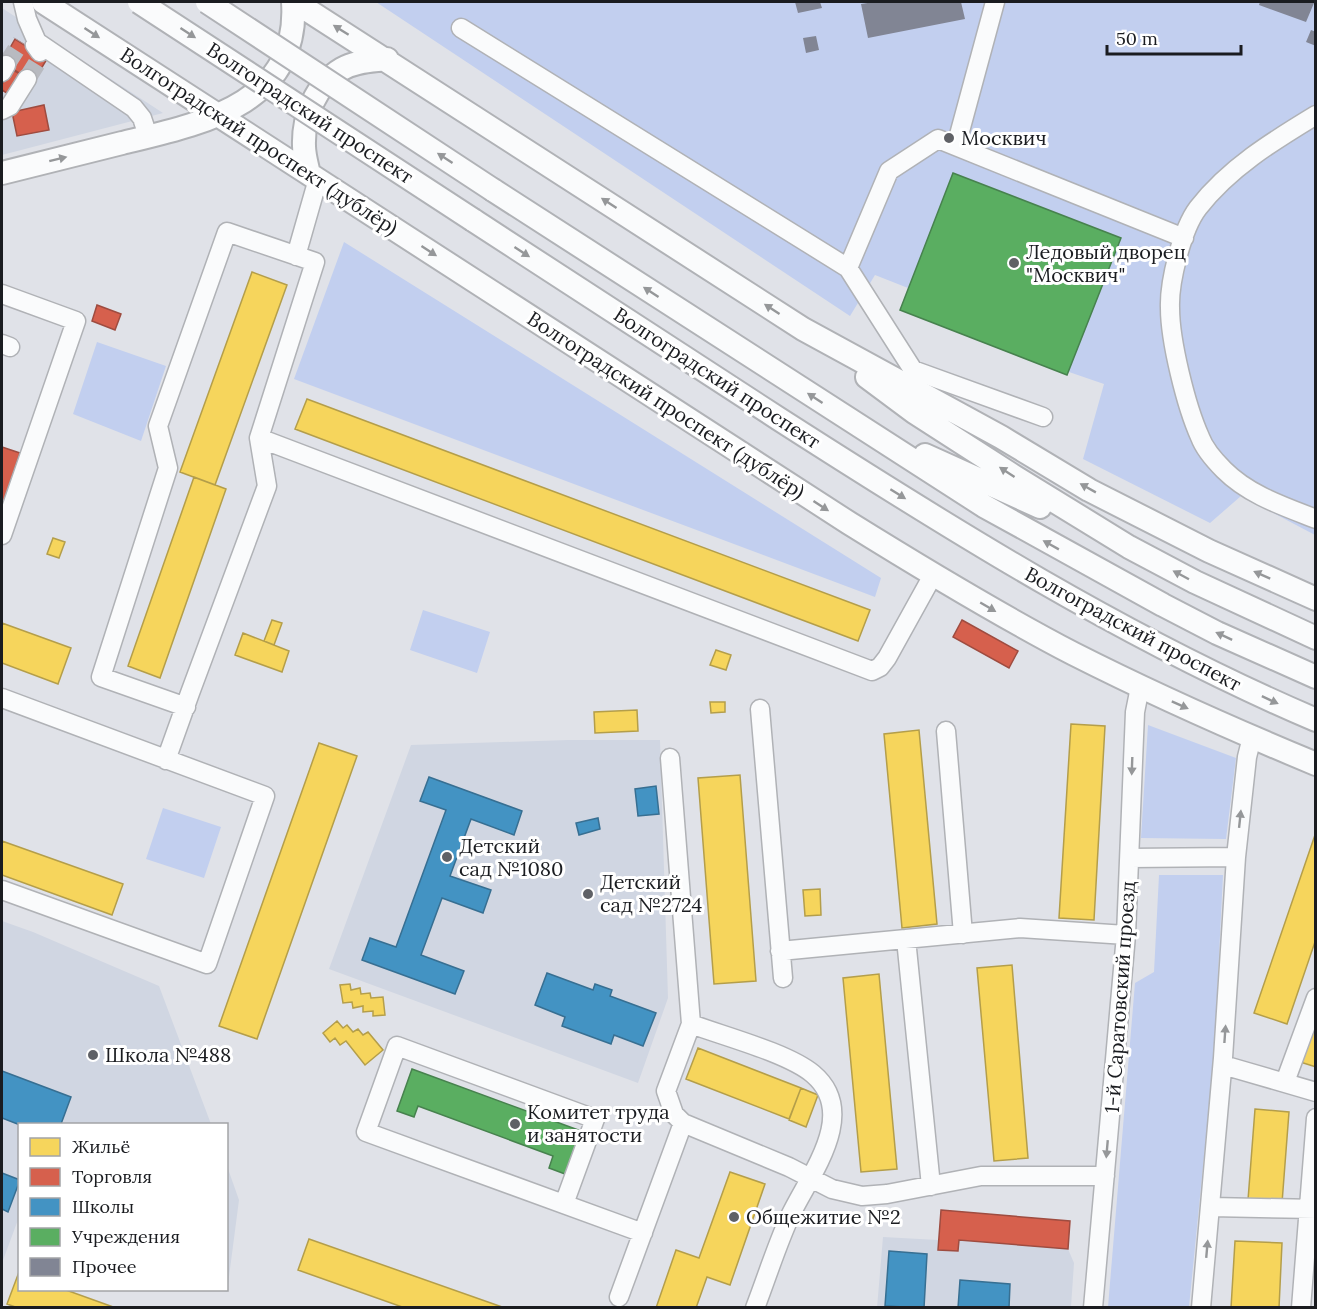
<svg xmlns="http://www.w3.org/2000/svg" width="1317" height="1309" font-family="Lora,serif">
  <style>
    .built { fill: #d0d6e2 }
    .green { fill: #c2cfef }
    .homes { fill: #f6d55c; stroke: #b49e4a; stroke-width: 1.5 }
    .shops { fill: #d6604d; stroke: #9e4c40; stroke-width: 1.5 }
    .schools { fill: #4393c3; stroke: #376f92; stroke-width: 1.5 }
    .public { fill: #5aae61; stroke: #47824e; stroke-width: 1.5 }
    .building { fill: #818594 }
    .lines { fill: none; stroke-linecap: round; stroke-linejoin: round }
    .minor-tunnel { stroke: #b8bac0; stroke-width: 18; stroke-dasharray: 18 9; stroke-linecap: butt }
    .minor-casing { stroke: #b0b2b6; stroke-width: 21 }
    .major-casing { stroke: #b0b2b6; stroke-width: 26 }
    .minor { stroke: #fafbfc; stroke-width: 18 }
    .major { stroke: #fafbfc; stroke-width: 22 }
    .major-bridge-casing { stroke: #b0b2b6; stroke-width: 26; stroke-linecap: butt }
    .major-bridge { stroke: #fafbfc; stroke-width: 22 }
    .oneway { fill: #959799 }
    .poi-dot { fill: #5f6166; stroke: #fff; stroke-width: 2 }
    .labels { text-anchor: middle; stroke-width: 6; stroke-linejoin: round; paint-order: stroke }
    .street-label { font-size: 20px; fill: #1a1c20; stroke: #fff }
    .poi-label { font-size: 20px; fill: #1a1c20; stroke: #fff; text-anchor: start }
  </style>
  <rect width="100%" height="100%" fill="#e0e2e8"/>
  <path class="built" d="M2 8 163 113 2 155Z
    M568 740H660L668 998 638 1083 329 969 411 745Z
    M2 921 33 932 159 986 211 1124H20L19 1217 2 1263Z
    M227 1166 239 1200 227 1292 221 1290H226Z
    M883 1237 938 1240V1250L957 1251 959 1240 1068 1249 1074 1263 1071 1307 877 1308Z"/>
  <path class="green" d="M376 2H1315V535L1241 496 1210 523 1083 459 1104 384 1069 372 1067 375 900 310 908 288 875 275 850 316Z
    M344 242 881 578 875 597 294 379Z
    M97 342 166 366 141 441 73 414Z
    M423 610 490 632 477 673 410 650Z
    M1148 725 1236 758 1226 839 1141 838Z
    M163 808 221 827 204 878 146 859Z
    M1159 875H1223L1214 1056 1189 1307H1108L1135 983 1154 972Z"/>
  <path class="homes" d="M252 272 287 285 215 485 180 472Z
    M307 399 870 610 858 641 295 429Z
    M194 477 226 489 160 678 128 666Z
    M53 538 65 542 59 558 47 554Z
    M272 620 282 623 274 645 264 641Z
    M2 623 71 648 58 684 2 663Z
    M243 633 289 651 282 672 235 655Z
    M716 650 731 655 726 670 710 665Z
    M710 702H725V712L711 713Z
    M637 710 638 731 595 733 594 712Z
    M1071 724 1105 726 1094 920 1059 918Z
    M919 730 937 924 902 928 884 734Z
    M319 743 357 756 257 1039 219 1026Z
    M740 775 756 981 714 984 698 778Z
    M1316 832V939L1287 1024 1254 1013Z
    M2 841 123 884 112 915 2 875Z
    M820 889 821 915 805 916 803 890Z
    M1012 965 1028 1158 994 1161 977 968Z
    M879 974 897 1169 861 1172 843 978Z
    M350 984 351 990 360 988 361 994 370 993 371 998 383 997 385 1015 373 1016V1011L363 1012V1006L353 1008 352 1002 343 1003 340 985Z
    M337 1021 343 1028 347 1025 353 1032 358 1029 363 1035 368 1032 383 1050 365 1065 346 1041 340 1045 335 1038 330 1042 323 1033Z
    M1309 1029 1316 1031V1067L1297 1061Z
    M698 1048 801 1088 789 1119 686 1079Z
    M801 1088 818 1095 806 1127 789 1120Z
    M1255 1109 1289 1112 1282 1203 1248 1200Z
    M730 1172 765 1184 730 1285 707 1277 696 1308H656L676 1250 699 1258Z
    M309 1239 505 1308H405L298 1270Z
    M1235 1241 1282 1243 1279 1308H1231Z
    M19 1272 20 1290H66L116 1308H18L7 1304Z"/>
  <path class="shops" d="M15 39 47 59 33 82 2 62Z
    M11 69 22 75 10 95 2 90V84Z
    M44 105 49 130 17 136 12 112Z
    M97 305 121 314 115 330 92 321Z
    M2 447 20 453 2 507Z
    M962 620 1018 651 1009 668 953 637Z
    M941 1210 1070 1221 1068 1249 959 1240 958 1251 938 1250Z"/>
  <path class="schools" d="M429 777 522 811 514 835 471 819 450 876 491 890 483 913 442 898 421 955 464 971 455 994 362 960 370 938 396 947 446 810 420 801Z
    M656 786 659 814 638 816 635 789Z
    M598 818 600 829 579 835 576 823Z
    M547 973 593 990 595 984 612 990 610 996 656 1013 643 1046 614 1035 611 1044 562 1026 565 1017 535 1005Z
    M2 1071 71 1097 61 1124 20 1125 2 1118Z
    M2 1173 20 1180 8 1212 2 1209Z
    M889 1251 927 1254 924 1308 885 1306Z
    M960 1280 1010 1284 1009 1308H958Z"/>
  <path class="public" d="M953 173 1121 238 1067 375 900 310Z
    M412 1069 581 1131 565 1174 549 1168 553 1156 418 1106 414 1117 397 1111Z"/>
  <path class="building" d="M795 2H820L822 8 798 13Z
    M874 2H961L965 19 868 38 861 4Z
    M1260 2H1309L1314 3 1306 22 1259 5Z
    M1311 30 1316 32V46L1306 42Z
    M816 36 819 50 806 53 803 38Z"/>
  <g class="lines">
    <path class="minor-tunnel" d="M6 65 21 42
      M27 79 42 55"/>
    <g class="minor-casing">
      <path id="minor" d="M23 2 27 19 37 42 35 45 40 52
        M461 28 848 268
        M37 42 134 108 142 118 148 136
        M2 72 6 65
        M2 110 10 106 27 79
        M1316 115C1273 141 1229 168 1198 208 1182 229 1169 282 1170 308 1170 341 1186 406 1200 437 1204 448 1215 461 1224 470 1249 495 1283 506 1316 519
        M956 146 995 2
        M296 256 318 179
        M2 294 76 321 2 535
        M2 344 10 347
        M913 370 848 268 889 171 938 139 1184 238
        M908 381 913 370 1043 417
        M259 438 872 671 880 667 887 658 933 575
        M2 698 265 796 207 964 2 890
        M760 709 783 978
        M946 731 963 934
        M670 758 691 1024 666 1091 674 1114 683 1123 789 1167 832 1189 862 1196 887 1194 981 1176H1105
        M166 760 190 693 267 486 259 438 315 262 227 232 158 426 168 468 101 677 186 707
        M1130 858 1236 857
        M906 939 931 1186
        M780 951 1020 928 1126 935
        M691 1024C723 1036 788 1053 813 1074 859 1113 811 1173 791 1214 777 1244 767 1277 755 1308
        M1223 1065 1316 1092
        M1285 1082 1316 998
        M564 1204 595 1119 397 1046 366 1132 643 1233
        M1211 1207 1316 1209
        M619 1297 683 1123
        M1093 1308 1126 935 1135 712 1140 687
        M1201 1308 1223 1058 1236 857 1247 757 1252 737
        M1301 1308 1316 1118"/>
    </g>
    <g class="major-casing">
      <path id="major" d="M43 2 849 523C923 569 997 614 1074 654 1153 694 1234 730 1316 764
        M295 2 803 329 1001 437 1089 490 1209 551 1316 599
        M2 173C42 163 82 153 122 143 200 124 300 105 293 2
        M309 174C307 165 304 155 304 146 303 117 315 85 342 69 355 61 372 61 387 59
        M493 190 984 506 1163 605 1217 633 1316 677
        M473 220C575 286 677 352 779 419 952 530 1126 639 1316 720
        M867 377 914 412 1015 477 1129 547 1195 582 1316 638
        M925 455 1040 507"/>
    </g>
    <use href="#minor" class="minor"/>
    <use href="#major" class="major"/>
    <g class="major-bridge-casing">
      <path id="major-bridge" d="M139 2 473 220
        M207 2 493 190"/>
    </g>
    <use href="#major-bridge" class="major-bridge"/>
  </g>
  <defs><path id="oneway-solid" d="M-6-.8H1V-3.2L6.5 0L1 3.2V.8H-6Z" transform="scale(1.5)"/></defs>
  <g class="oneway">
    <use href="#oneway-solid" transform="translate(341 30) rotate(-148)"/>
    <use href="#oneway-solid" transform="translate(92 33) rotate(33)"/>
    <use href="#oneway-solid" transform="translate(188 33) rotate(33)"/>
    <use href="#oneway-solid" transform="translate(445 158) rotate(-147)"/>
    <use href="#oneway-solid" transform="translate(58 159) rotate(-14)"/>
    <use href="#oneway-solid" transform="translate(609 203) rotate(-147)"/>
    <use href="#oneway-solid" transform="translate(429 251) rotate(33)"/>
    <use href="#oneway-solid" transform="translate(522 252) rotate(33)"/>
    <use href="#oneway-solid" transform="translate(651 292) rotate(-147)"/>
    <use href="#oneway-solid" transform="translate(772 309) rotate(-147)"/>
    <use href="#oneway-solid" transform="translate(815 398) rotate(-147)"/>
    <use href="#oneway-solid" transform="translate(1007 472) rotate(-147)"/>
    <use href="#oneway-solid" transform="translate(1088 488) rotate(-151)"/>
    <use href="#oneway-solid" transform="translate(898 494) rotate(32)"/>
    <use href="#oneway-solid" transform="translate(821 506) rotate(33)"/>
    <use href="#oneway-solid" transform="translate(1051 545) rotate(-151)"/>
    <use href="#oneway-solid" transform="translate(1181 575) rotate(-152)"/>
    <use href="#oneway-solid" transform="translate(1262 575) rotate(-156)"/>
    <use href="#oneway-solid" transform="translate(988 607) rotate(30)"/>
    <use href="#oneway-solid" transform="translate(1224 636) rotate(-155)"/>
    <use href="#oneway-solid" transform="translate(1270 700) rotate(25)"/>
    <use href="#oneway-solid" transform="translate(1180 705) rotate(24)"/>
    <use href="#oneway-solid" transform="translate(1132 766) rotate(92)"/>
    <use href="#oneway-solid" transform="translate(1240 819) rotate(-84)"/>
    <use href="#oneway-solid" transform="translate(1225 1034) rotate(-86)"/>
    <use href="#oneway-solid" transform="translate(1107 1149) rotate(95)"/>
    <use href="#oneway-solid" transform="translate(1207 1249) rotate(-85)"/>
  </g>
  <g class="poi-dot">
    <circle cx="949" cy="138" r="6"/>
    <circle cx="1014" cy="263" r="6"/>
    <circle cx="447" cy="857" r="6"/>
    <circle cx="588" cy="894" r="6"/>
    <circle cx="93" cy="1055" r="6"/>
    <circle cx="515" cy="1124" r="6"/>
    <circle cx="734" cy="1217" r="6"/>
  </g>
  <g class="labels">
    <g class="street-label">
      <text transform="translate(310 113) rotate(33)" y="7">Волгоградский проспект</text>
      <text transform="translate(259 141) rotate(33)" y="7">Волгоградский проспект (дублёр)</text>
      <text transform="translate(717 378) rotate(33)" y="7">Волгоградский проспект</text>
      <text transform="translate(666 405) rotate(33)" y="7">Волгоградский проспект (дублёр)</text>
      <text transform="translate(1133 629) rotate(28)" y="7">Волгоградский проспект</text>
      <text transform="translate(1120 997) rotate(-86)" y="7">1-й Саратовский проезд</text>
    </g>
    <g class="poi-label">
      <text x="961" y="145">Москвич</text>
      <text x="1026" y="259">Ледовый дворец<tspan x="1026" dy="23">"Москвич"</tspan></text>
      <text x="459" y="853">Детский<tspan x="459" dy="23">сад №1080</tspan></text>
      <text x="600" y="889">Детский<tspan x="600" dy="23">сад №2724</tspan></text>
      <text x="105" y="1062">Школа №488</text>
      <text x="527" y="1119">Комитет труда<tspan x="527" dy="23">и занятости</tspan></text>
      <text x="746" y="1224">Общежитие №2</text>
    </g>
  </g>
  <rect width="1317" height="1309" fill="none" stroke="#1a1c20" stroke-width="6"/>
  <rect x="18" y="1123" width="210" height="168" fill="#ffffff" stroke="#a3a4a6" stroke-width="1.5"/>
  <rect x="30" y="1138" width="30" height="18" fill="#f6d55c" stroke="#a3a4a6" stroke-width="1.5"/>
  <text x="72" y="1153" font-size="18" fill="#1a1c20">Жильё</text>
  <rect x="30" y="1168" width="30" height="18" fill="#d6604d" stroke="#a3a4a6" stroke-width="1.5"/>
  <text x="72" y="1183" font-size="18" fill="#1a1c20">Торговля</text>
  <rect x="30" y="1198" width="30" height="18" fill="#4393c3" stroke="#a3a4a6" stroke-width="1.5"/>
  <text x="72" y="1213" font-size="18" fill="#1a1c20">Школы</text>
  <rect x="30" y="1228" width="30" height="18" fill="#5aae61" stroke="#a3a4a6" stroke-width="1.5"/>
  <text x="72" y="1243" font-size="18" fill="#1a1c20">Учреждения</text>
  <rect x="30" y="1258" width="30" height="18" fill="#818594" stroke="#a3a4a6" stroke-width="1.5"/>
  <text x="72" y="1273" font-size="18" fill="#1a1c20">Прочее</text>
  <path d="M1107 45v9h134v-9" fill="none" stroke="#1a1c20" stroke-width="3"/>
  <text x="1116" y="45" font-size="18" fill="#1a1c20" stroke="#ffffff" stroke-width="4.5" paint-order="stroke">50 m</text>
</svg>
